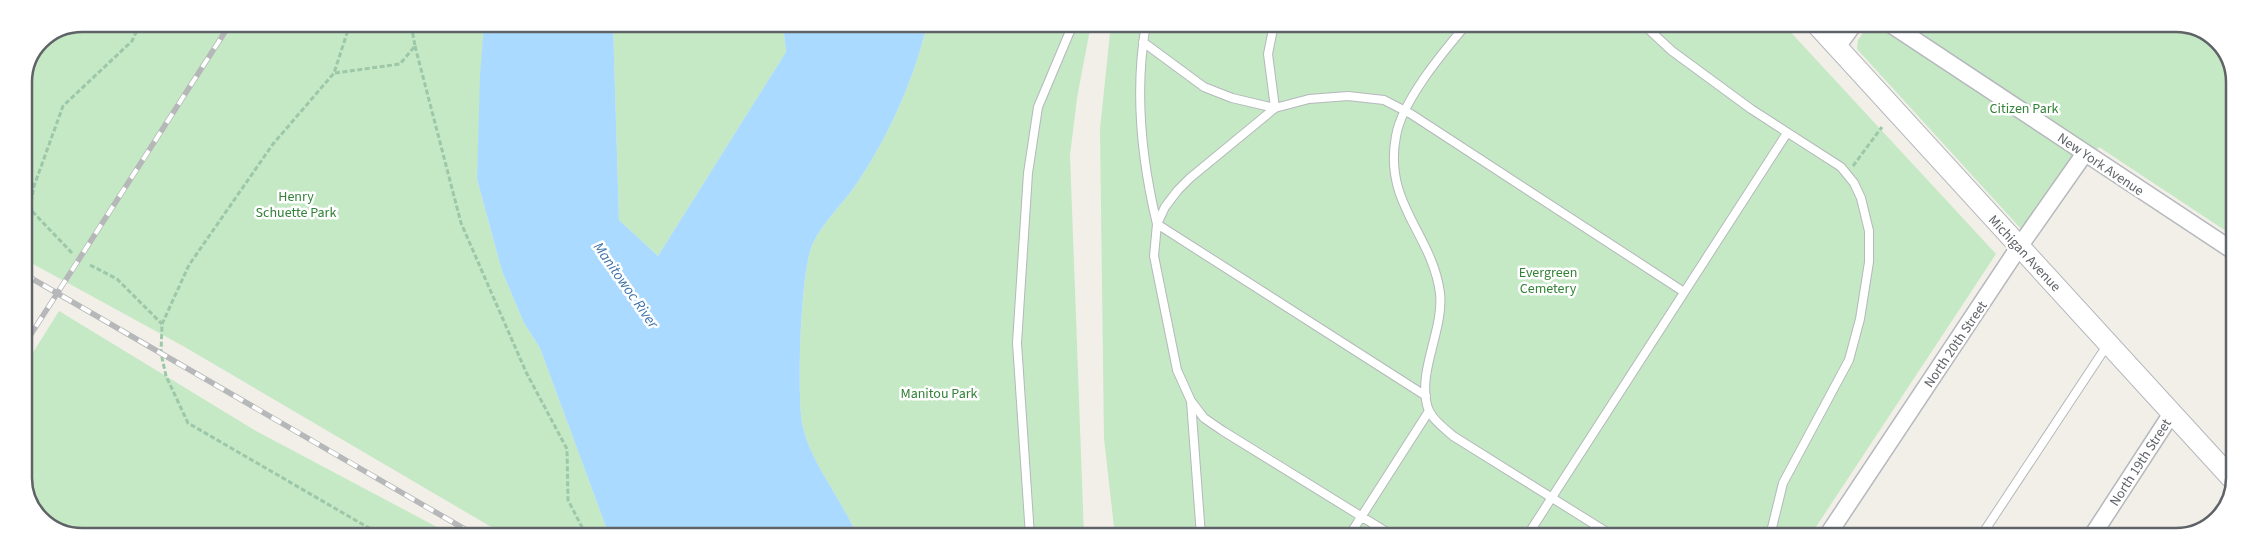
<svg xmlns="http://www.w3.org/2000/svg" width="2259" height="560" font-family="'Source Sans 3',sans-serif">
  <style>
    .green { fill: #c5e8c5 }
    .water { fill: #aadaff }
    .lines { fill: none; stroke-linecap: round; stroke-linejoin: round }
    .service-casing { stroke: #b5b8bc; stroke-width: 10 }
    .minor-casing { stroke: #b5b8bc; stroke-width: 19 }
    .tertiary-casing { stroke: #b5b8bc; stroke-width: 22 }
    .path { stroke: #9cc7a9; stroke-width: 3; stroke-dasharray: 5 2.5; stroke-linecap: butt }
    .service { stroke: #fff; stroke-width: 8 }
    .minor { stroke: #fff; stroke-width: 16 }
    .tertiary { stroke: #fff; stroke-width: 20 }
    .rail-casing { stroke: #b6b7b8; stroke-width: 5.5 }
    .rail { stroke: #fff; stroke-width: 4; stroke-dasharray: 11; stroke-linecap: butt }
    .labels { text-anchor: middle; stroke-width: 5; stroke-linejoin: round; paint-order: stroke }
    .park-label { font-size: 14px; fill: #348238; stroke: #fff }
    .street-label { font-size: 14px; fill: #5f6368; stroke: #fff }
    .water-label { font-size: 15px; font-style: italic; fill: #4174aa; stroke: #fff }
    .rim { fill: none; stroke: #5f6368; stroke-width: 2.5 }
  </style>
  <rect width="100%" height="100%" fill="#f1efe8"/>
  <path class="green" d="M82 24H484L477 179 502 271 524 323 540 348 609 535H505L183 346 24 259V82L41 41Z
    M613 24H783L786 52 658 256 619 220Z
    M927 24H1091L1077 98 1070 155 1084 536H856C854 526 848 517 843 508 829 482 808 454 802 423 797 393 800 270 813 243 823 222 842 205 855 186 888 138 914 80 927 24Z
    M1111 24 1784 25 1996 254 1810 536H1115L1104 438 1100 129Z
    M1868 25H2189L2221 44 2235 78V237L2099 147 2033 242 1857 49 1858 40Z
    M59 311 256 431 452 535H70L38 517 24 485V367Z"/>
  <path class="water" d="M484 24H613L619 220 658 256 786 52 783 24H927C914 80 888 138 855 186 842 205 823 222 813 243 800 270 797 393 802 423 808 454 829 482 843 508 848 517 854 526 856 536L609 535 540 348 524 323 502 271 477 179 480 76Z"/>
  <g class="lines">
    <g class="service-casing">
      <path id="service" d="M1146 24C1134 92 1141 158 1157 224L1426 396
        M1466 25C1443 52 1402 101 1396 136 1383 204 1432 233 1440 293 1444 329 1418 370 1427 405 1430 418 1444 428 1453 436L1613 536
        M1644 25 1672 51 1751 109 1841 167 1854 183 1861 198 1869 231V262L1860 319 1849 360 1783 483 1770 536
        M1143 42 1204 87 1232 98 1275 108 1268 54 1274 24
        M1191 401 1201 536
        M1030 536 1017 343 1028 173 1038 107 1073 24
        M1349 536 1429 411
        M1393 536 1223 431 1204 418 1191 401 1177 370 1154 256 1157 224 1165 207 1178 190 1190 178 1275 108 1309 99 1348 96 1384 100 1411 114 1684 292
        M1527 536 1787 133
        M1981 536 2108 344"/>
    </g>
    <g class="minor-casing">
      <path id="minor" d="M1892 25 2235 252
        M1837 47 1853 25
        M1827 536 2019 247 2085 153
        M2092 536 2172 413"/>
    </g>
    <g class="tertiary-casing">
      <path id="tertiary" d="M1817 25 2234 481"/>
    </g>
    <path class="path" d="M350 24 334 73 273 144 189 265 162 324 161 353 166 376 188 423 381 535
      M415 46 461 223 526 372 567 449 568 500 586 535
      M335 73 400 64 415 46 411 24
      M1853 166 1882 127
      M72 253 30 209 34 186 63 106 132 41 140 24
      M90 265 117 279 162 324"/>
    <use href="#service" class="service"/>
    <use href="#minor" class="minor"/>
    <use href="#tertiary" class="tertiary"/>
    <g class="rail-casing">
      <path id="rail" d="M24 274 475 535
        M24 345 230 24"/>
    </g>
    <use href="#rail" class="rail"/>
  </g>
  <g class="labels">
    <g class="park-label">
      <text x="2024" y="113">Citizen Park</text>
      <text x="296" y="201">Henry<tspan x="296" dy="16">Schuette Park</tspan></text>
      <text x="1548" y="277">Evergreen<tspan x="1548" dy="16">Cemetery</tspan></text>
      <text x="939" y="398">Manitou Park</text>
    </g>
    <g class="street-label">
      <text transform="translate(2101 164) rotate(34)" y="5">New York Avenue</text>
      <text transform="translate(2025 253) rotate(47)" y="5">Michigan Avenue</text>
      <text transform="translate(1955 344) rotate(-56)" y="5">North 20th Street</text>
      <text transform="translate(2140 462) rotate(-57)" y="5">North 19th Street</text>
    </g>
    <g class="water-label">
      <text transform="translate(626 285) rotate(55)" y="5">Manitowoc River</text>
    </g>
  </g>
  <path d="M0 0H2259V560H0ZM82 32H2176A50 50 0 0 1 2226 82V478A50 50 0 0 1 2176 528H82A50 50 0 0 1 32 478V82A50 50 0 0 1 82 32Z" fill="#fff" fill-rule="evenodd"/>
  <path class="rim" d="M82 32H2176A50 50 0 0 1 2226 82V478A50 50 0 0 1 2176 528H82A50 50 0 0 1 32 478V82A50 50 0 0 1 82 32Z"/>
</svg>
